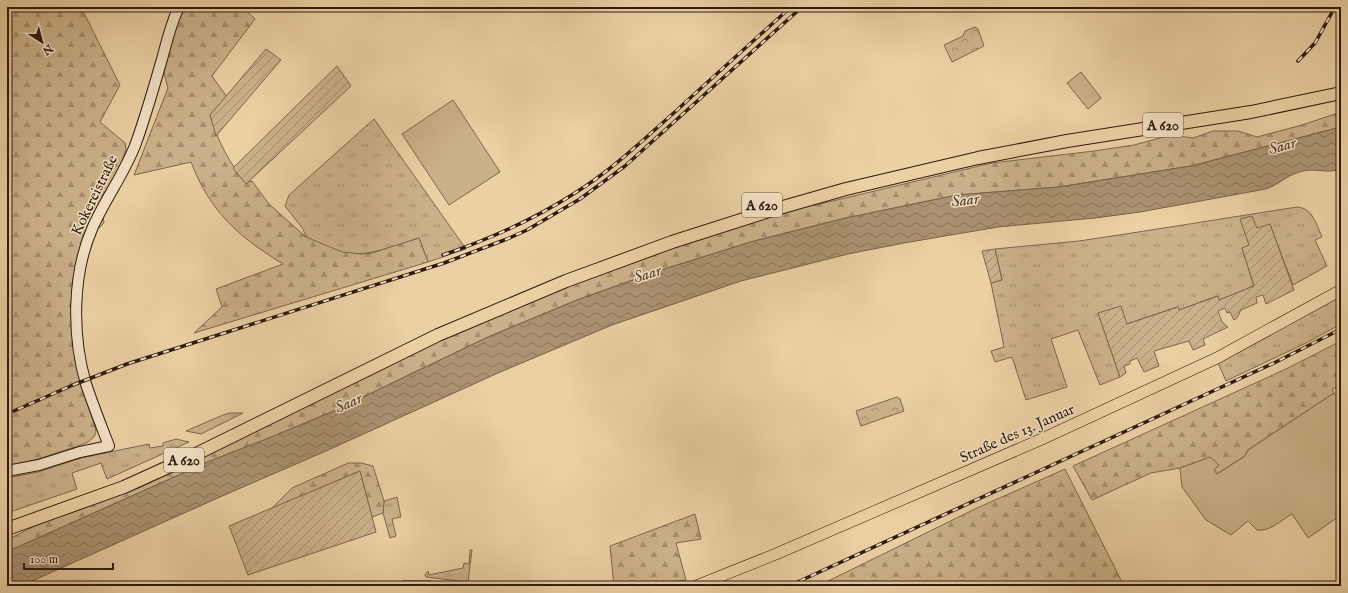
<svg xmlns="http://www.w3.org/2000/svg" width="1348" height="593" font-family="'IM FELL English',serif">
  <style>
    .grass { fill: url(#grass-tufts); stroke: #7e664c }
    .forest { fill: url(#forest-firs); stroke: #7e664c }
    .park { fill: url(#park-crowns); stroke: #7e664c }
    .garden { fill: url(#garden-furrows); stroke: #7e664c }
    .pitch { fill: #cbb18a; stroke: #7e664c }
    .water { fill: url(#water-waves); stroke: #7a6249 }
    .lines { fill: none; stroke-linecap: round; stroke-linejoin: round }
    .secondary-casing { stroke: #301a0d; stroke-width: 12 }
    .primary-casing { stroke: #301a0d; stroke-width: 12 }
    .motorway-casing { stroke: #301a0d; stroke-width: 14 }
    .secondary { stroke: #f2e0c4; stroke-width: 10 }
    .primary { stroke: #ebd0a4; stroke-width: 11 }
    .motorway { stroke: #ebd0a4; stroke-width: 12 }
    .rail-casing { stroke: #301a0d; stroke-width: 3.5 }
    .rail { stroke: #f2e0c4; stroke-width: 2; stroke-dasharray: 6; stroke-linecap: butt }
    .labels { text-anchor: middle; stroke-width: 3; stroke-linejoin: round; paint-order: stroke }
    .shield { fill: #f2e0c4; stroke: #6a5544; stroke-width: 1 }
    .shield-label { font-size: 14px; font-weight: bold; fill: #301a0d }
    .street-label { font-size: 15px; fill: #301a0d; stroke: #f2e0c4 }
    .water-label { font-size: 16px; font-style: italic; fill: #5b4430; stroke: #f2e0c4 }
  </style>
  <defs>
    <pattern id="grass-tufts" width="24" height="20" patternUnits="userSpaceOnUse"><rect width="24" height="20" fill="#cbb18a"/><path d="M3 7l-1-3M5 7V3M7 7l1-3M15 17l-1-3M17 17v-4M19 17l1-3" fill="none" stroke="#a58f6f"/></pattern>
    <pattern id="forest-firs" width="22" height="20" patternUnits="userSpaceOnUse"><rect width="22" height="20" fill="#cbb18a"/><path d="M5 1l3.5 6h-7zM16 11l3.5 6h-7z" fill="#a58f6f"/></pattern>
    <pattern id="park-crowns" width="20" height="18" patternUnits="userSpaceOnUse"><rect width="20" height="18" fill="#cbb18a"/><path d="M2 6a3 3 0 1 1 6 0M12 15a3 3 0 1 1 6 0" fill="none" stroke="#a58f6f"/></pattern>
    <pattern id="garden-furrows" width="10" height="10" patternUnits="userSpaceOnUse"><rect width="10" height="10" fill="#cbb18a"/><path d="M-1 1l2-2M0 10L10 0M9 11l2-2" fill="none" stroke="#a58f6f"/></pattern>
    <pattern id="water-waves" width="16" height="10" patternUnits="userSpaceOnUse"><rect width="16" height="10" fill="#ab9271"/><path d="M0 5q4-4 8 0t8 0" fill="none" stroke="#8c765b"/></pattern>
  </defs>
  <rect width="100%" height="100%" fill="#ebd0a4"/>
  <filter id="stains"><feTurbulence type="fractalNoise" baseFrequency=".005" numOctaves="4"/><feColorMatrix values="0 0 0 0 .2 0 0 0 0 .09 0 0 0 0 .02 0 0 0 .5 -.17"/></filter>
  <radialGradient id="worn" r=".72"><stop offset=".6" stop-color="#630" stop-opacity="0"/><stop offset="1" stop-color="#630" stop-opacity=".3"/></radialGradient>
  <path class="grass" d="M374 119 466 249 428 262 419 238C394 246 369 257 343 253 332 251 316 242 306 237L303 229 285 206 289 195Z
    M1297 207C1313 208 1316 224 1322 237L1315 240 1327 266 1293 285 1270 225 1257 229 1241 219 1250 245 1242 248 1254 286 1219 300 1217 296 1179 310 1177 307 1127 324 1098 313 1120 377 1100 385 1078 330 1051 339 1067 387 1026 400 1012 357 995 362 991 351 1004 347 991 283 1002 280 995 249 1079 241 1132 233Z
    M1341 295V324L1306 343 1226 381 1218 363Z
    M230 413H243L201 434 186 431 223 415Z
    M176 439 189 442 107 479 101 463 72 473 77 489 7 513V478L38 472 81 458 149 444 150 448 163 446V443Z
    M397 497 401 517 392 519 396 536 390 538 383 513 384 501Z
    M470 550H472L468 582 426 577 425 575 428 571 429 575 463 568 464 563 469 564Z"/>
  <path class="forest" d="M7 7H81L120 85 100 122 125 143 126 149 118 173 101 202 104 223 80 247 75 282 79 372 84 394 95 426 96 432 94 437 88 442 78 446 38 459 15 465H7Z
    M184 7H242L255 19 212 76 227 97 210 115C218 141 229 163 246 183L252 181 269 204 306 237 342 252 362 254 372 253 419 238 428 262 194 333 222 307 216 289 283 264C239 237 210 212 191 162L134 175 168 88 163 70 176 24Z
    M1341 112V127L1191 166 1059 187 957 195 846 218 754 241 658 271 577 300 488 337 336 410 274 436 210 461 7 552V540L39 524 141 487 207 455 345 385 365 378 391 365 403 357 478 324 571 285 692 241 806 206 816 205 992 163 1094 151 1134 145 1171 135 1193 138 1213 131H1238L1257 137 1302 125Z
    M1341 341V384L1332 390 1334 393 1248 450 1245 456 1217 474 1214 470 1210 458 1180 468 1151 473 1092 500 1073 466 1286 369Z
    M348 463H361L373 466 384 501 383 513 372 517 360 471 271 509 292 488Z
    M1065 469 1124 586H818L977 508Z
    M695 514 701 539 676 543 686 580 646 586H614L610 546Z"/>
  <path class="park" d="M975 27 978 29 984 46 952 62 944 45 963 36 965 31Z
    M897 397 900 399 904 411 861 426 856 411Z"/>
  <path class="garden" d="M266 49 281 60 216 136 210 115Z
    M337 66 351 86 246 184 233 168Z
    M1252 216 1257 228 1270 224 1294 290 1266 304 1263 295 1256 297 1257 303 1241 310 1237 318 1234 320 1230 312 1227 313 1225 308 1218 311 1222 322 1228 327 1203 339 1205 345 1193 350 1189 341 1154 351 1159 366 1144 372 1137 358 1130 361V364L1124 366 1126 373 1120 377 1098 313 1121 306 1127 324 1178 307 1179 310 1218 296 1219 300 1254 286 1242 248 1249 245 1240 219Z
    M995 249 1002 280 991 283 982 251Z
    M360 471 376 532 248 575 229 526Z"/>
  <path class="pitch" d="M1081 72 1101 98 1088 109 1067 83Z
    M453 100 500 172 449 205 402 134Z
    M1334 393 1341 403V515L1308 538 1292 514C1281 520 1270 532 1257 530L1248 521 1231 535 1206 520 1182 487 1180 468 1210 457 1219 465 1214 470 1217 474 1245 456 1248 450Z"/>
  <path class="water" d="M1341 127V169C1327 174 1316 168 1303 171 1288 174 1280 184 1266 189L1140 212 1095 218 998 227 904 243 848 254 741 281 612 325 498 373 326 451 220 497 21 586H7V552L11 550 210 461 274 436 336 410 488 337 577 300 658 271 754 241 846 218 957 195 1059 187 1191 166Z"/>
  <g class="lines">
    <g class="secondary-casing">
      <path id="secondary" d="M7 471 39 465 80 452 109 446C101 425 93 405 86 384 72 336 72 275 92 229 105 199 125 173 136 143 146 115 154 87 162 59 167 41 171 23 179 7"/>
    </g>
    <g class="primary-casing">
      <path id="primary" d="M405 586H429
        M696 586 776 554 1042 439 1217 358 1341 290"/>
    </g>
    <g class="motorway-casing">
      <path id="motorway" d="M7 529 124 487 188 458 438 335 566 281 672 242 769 211 846 189 978 158 1067 141 1251 112 1341 93"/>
    </g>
    <use href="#secondary" class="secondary"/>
    <use href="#primary" class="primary"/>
    <use href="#motorway" class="motorway"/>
    <g class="rail-casing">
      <path id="rail" d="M1298 61 1315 43 1335 7
        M443 255C490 239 533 220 575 193 612 170 643 140 676 111 714 76 752 42 791 7
        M7 414 73 385 127 364 444 263 507 239 527 230 580 199 625 166 802 7
        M789 586 1274 363 1341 329"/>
    </g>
    <use href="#rail" class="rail"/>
  </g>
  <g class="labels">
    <g class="shield">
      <rect x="1143" y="113" width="40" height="24" rx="3"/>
      <rect x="742" y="193" width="40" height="24" rx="3"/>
      <rect x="164" y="448" width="40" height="24" rx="3"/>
    </g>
    <g class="shield-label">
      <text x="1163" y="130">A 620</text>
      <text x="762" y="210">A 620</text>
      <text x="184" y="465">A 620</text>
    </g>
    <g class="street-label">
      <text transform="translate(94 195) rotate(-64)" y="5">Kokereistraße</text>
      <text transform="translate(1017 433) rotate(-24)" y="5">Straße des 13. Januar</text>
    </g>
    <g class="water-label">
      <text transform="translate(1282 145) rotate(-16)" y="6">Saar</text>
      <text transform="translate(965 199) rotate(-7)" y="6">Saar</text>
      <text transform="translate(647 273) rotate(-17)" y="6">Saar</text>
      <text transform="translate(348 402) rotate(-24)" y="6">Saar</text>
    </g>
  </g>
  <rect width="1348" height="593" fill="none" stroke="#ebd0a4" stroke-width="24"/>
  <rect x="8" y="8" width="1332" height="577" fill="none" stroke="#301a0d" stroke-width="2"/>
  <rect x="12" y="12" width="1324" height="569" fill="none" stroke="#301a0d"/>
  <g transform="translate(42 42) rotate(144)" stroke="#f2e0c4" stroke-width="3" paint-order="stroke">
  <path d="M0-3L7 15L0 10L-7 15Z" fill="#301a0d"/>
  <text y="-6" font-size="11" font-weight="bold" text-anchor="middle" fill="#301a0d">N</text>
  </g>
  <path d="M24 563v6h89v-6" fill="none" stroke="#301a0d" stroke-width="2"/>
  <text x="30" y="563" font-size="12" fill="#301a0d" stroke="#f2e0c4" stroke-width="3" paint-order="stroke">100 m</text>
  <rect width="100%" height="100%" filter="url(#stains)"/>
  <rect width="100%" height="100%" fill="url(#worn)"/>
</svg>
